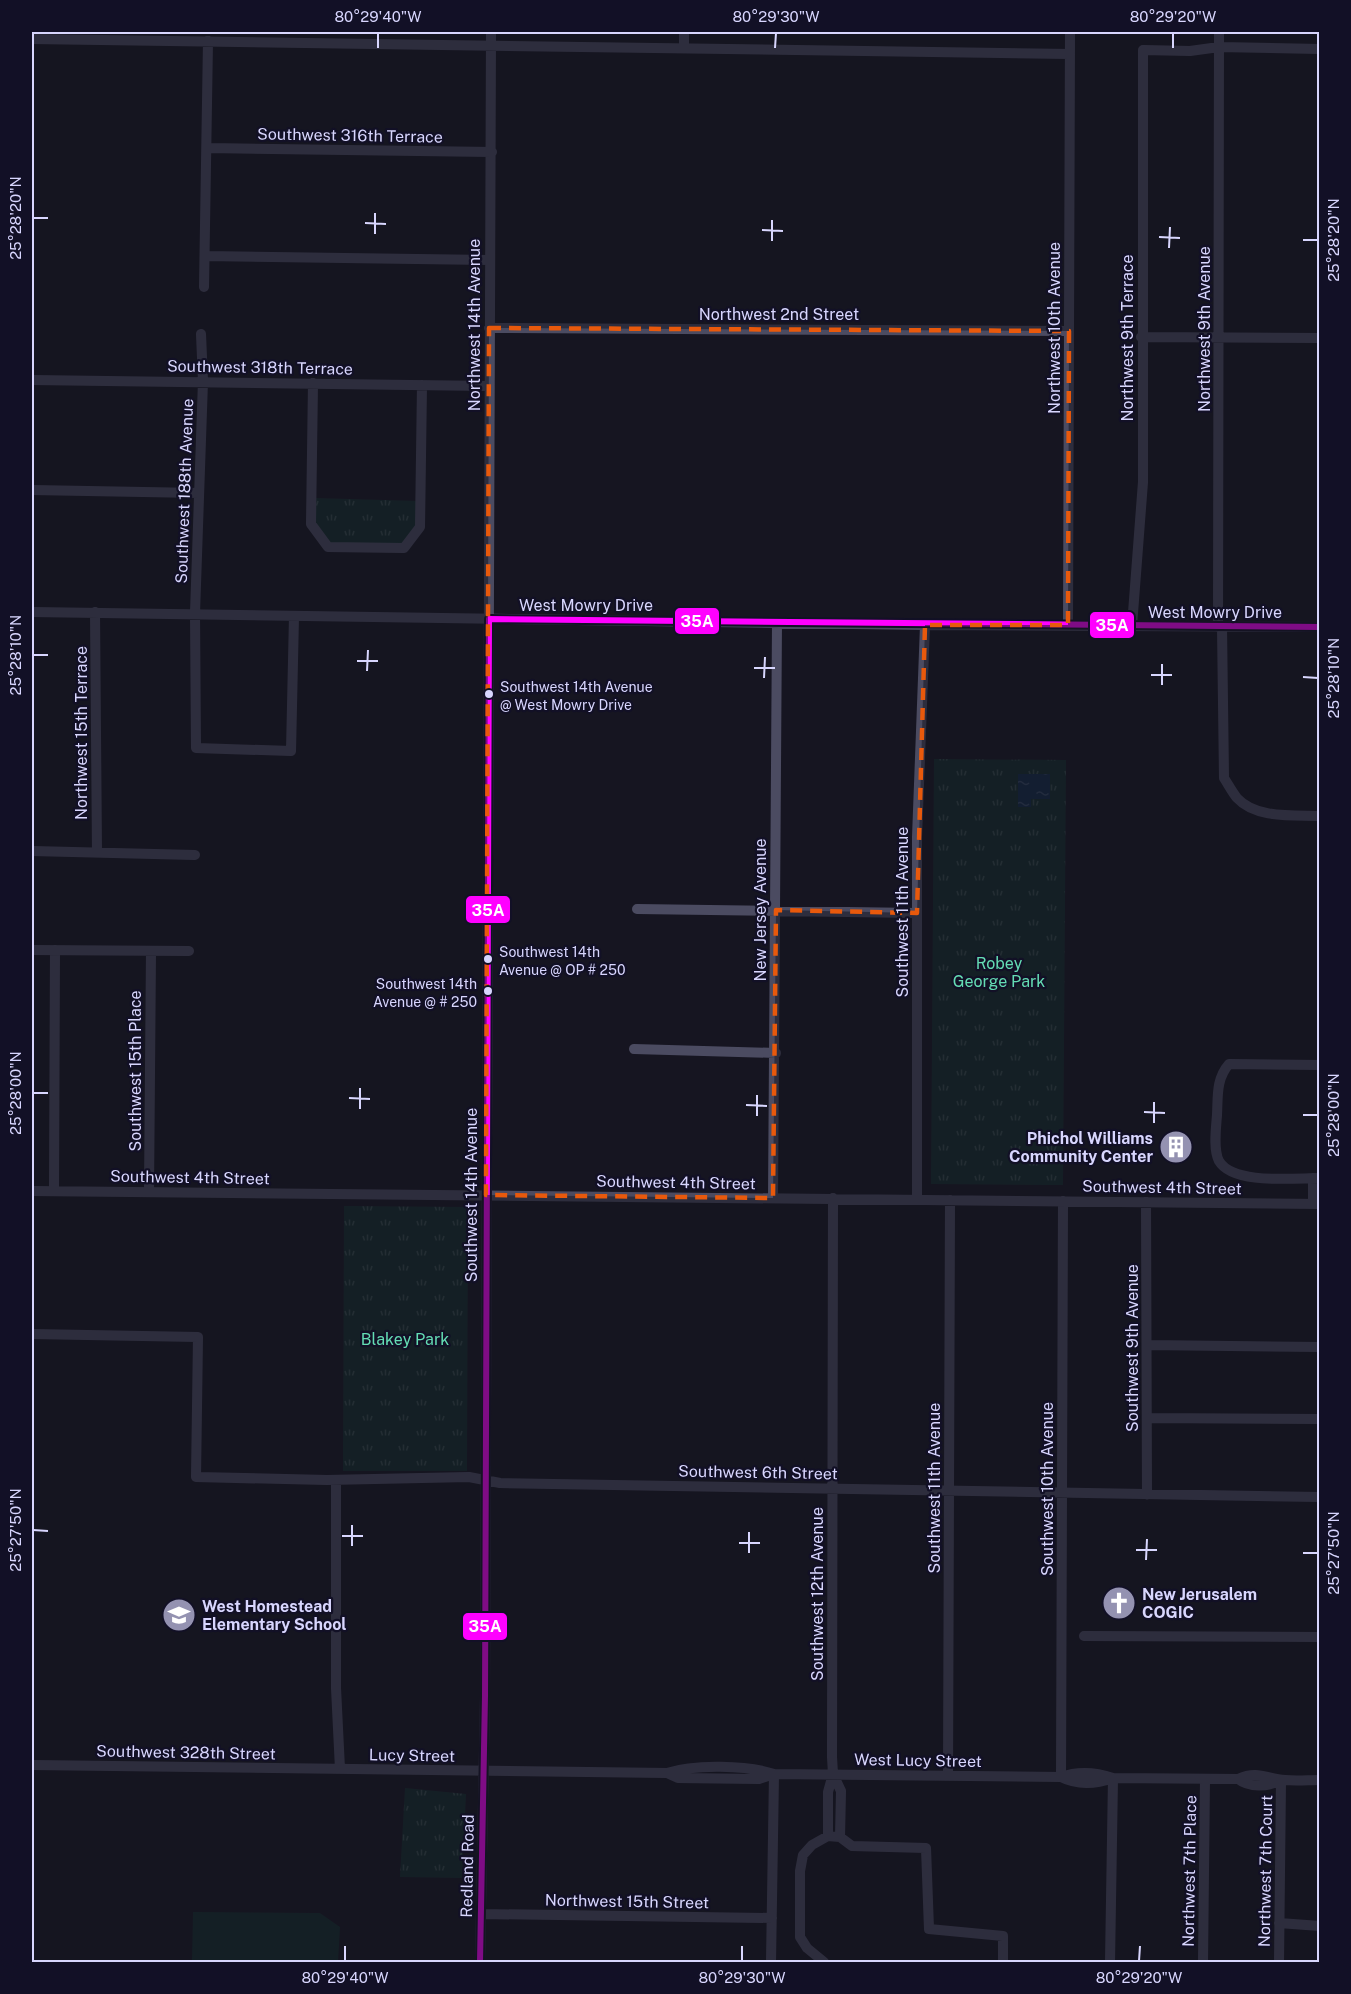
<svg xmlns="http://www.w3.org/2000/svg" width="1351" height="1994" font-family="'Public Sans',sans-serif">
  <style>
    .green { fill: #132c2b }
    .park { fill: url(#park-tufts) }
    .water { fill: url(#water-ripples) }
    .lines { fill: none; stroke-linecap: round; stroke-linejoin: round }
    .minor { stroke: #4b4b61; stroke-width: 10 }
    .bus-1-casing { stroke: #121026; stroke-width: 10 }
    .bus-1 { stroke: #f0f; stroke-width: 6 }
    .marked { fill: none; stroke: #e8590c; stroke-width: 4.5; stroke-dasharray: 12 8; stroke-linejoin: round }
    .ticks { fill: none; stroke: #d8d6fe; stroke-width: 2 }
    .bus-dot { fill: #d8d6fe; stroke: #121026; stroke-width: 2 }
    .labels { text-anchor: middle; stroke-width: 4.5; stroke-linejoin: round; paint-order: stroke }
    .bus-label { font-size: 14px; fill: #d8d6fe; stroke: #121026; text-anchor: start }
    .street-label { font-size: 16px; fill: #d8d6fe; stroke: #121026 }
    .park-label { font-size: 16px; fill: #64dcb4; stroke: #121026 }
    .poi-label { font-size: 16px; font-weight: bold; fill: #d8d6fe; stroke: #121026; text-anchor: start }
    .line-badge { stroke: #121026; stroke-width: 2 }
    .badge-label { font-size: 16px; text-anchor: middle; font-weight: bold; fill: #fff }
    .neatline { fill: none; stroke: #d8d6fe; stroke-width: 2 }
    .ticks-label { font-size: 15px; text-anchor: middle; fill: #d8d6fe }
  </style>
  <defs>
    <pattern id="park-tufts" width="24" height="20" patternUnits="userSpaceOnUse" patternTransform="scale(1.5)"><rect width="24" height="20" fill="#132c2b"/><path d="M3 7l-1-3M5 7V3M7 7l1-3M15 17l-1-3M17 17v-4M19 17l1-3" fill="none" stroke="#354a4b"/></pattern>
    <pattern id="water-ripples" width="26" height="14" patternUnits="userSpaceOnUse" patternTransform="scale(1.5)"><rect width="26" height="14" fill="#112946"/><path d="M2 4q2-2 4 0t4 0M15 11q2-2 4 0t4 0" fill="none" stroke="#334762"/></pattern>
  </defs>
  <rect width="100%" height="100%" fill="#161521"/>
  <path class="green" d="M193 1912 320 1913 340 1927 338 1962H192Z"/>
  <path class="park" d="M314 498 419 501 418 527 404 547 328 546 312 524Z
    M934 759 1066 760 1063 1185 931 1184Z
    M344 1206 468 1207 467 1471H343Z
    M405 1788 466 1794 462 1878 400 1877Z"/>
  <path class="water" d="M1018 774H1050V799H1031V807H1018Z"/>
  <g class="lines">
    <path class="minor" d="M32 39 1070 54
      M684 47V32
      M208 148 492 152
      M205 256 489 260
      M204 287 208 41
      M489 328 1069 331
      M201 334 203 381 195 613 196 748 291 751 294 616
      M1141 337 1320 338
      M32 380 489 386
      M313 383 311 524 328 547 404 548 420 527 422 385
      M32 490 199 493
      M32 612 925 625 1320 627
      M95 612 97 853
      M1068 625 1070 32
      M1132 626 1143 482V50L1190 51 1219 47 1320 49
      M1218 627 1219 32
      M1222 627 1224 778C1228 784 1232 792 1237 798 1256 819 1294 815 1320 816
      M32 851 195 855
      M637 909 917 913
      M32 950 189 951
      M634 1049 776 1053
      M1320 1065 1229 1064C1216 1079 1218 1096 1217 1115 1216 1128 1213 1150 1219 1161 1233 1185 1294 1178 1320 1178
      M32 1191 1320 1204
      M54 1191 55 950
      M149 1192 151 951
      M773 1198 777 622
      M833 1198 832 1757 833 1774 841 1791 840 1837
      M917 1199V837L925 625
      M1146 1202 1147 1495
      M1313 1203V1178
      M32 1334 198 1337 196 1477 327 1480 469 1477 500 1483 1320 1497
      M1147 1345 1320 1347
      M1147 1418 1320 1419
      M336 1480V1688L340 1769
      M1084 1636 1320 1637
      M32 1765 667 1773C694 1764 747 1765 774 1774L1061 1777C1078 1771 1095 1772 1113 1778L1238 1779C1258 1770 1267 1779 1285 1780 1296 1781 1308 1780 1320 1780
      M667 1773 678 1778 759 1779 774 1774
      M948 1776 950 1200
      M1061 1777 1063 1201
      M1061 1777C1077 1785 1096 1784 1113 1778
      M1238 1779C1249 1788 1269 1787 1281 1780
      M828 1836V1792L833 1774
      M481 1914 772 1918
      M1279 1923 1320 1926
      M480 1962 485 1696 491 32
      M771 1962 774 1774
      M824 1962 807 1948 800 1937V1871L803 1855 812 1845 828 1836 840 1837 852 1846 926 1848 929 1929 1003 1936V1962
      M1110 1962 1113 1778
      M1203 1962 1205 1779
      M1279 1962 1281 1780"/>
    <g class="bus-1-casing">
      <path id="bus-1" d="M489 619 1320 627
        M480 1962 485 1696 489 619"/>
    </g>
    <use href="#bus-1" class="bus-1"/>
  </g>
  <path d="M0 0H1351V1994H0ZM489 328 1069 331 1068 625H925L917 913 776 910 773 1198 486 1195Z" fill="#161521" fill-opacity=".55" fill-rule="evenodd"/>
  <path class="marked" d="M489 328 1069 331 1068 625H925L917 913 776 910 773 1198 486 1195Z"/>
  <path class="ticks" d="M378 48V33M775 48 776 33M1173 48V33M33 218H48M365 223 386 224M762 230 783 231M375 234V213M1159 237 1180 238M1303 240H1318M772 241V220M1169 248 1170 227M33 655H48M357 661H378M754 668H775M367 671 368 650M1151 675H1172M1303 677 1318 678M764 678 765 657M1162 685V664M33 1093H48M349 1098 370 1099M746 1105 767 1106M360 1109V1088M1144 1112 1165 1113M1303 1115H1318M757 1116V1095M1154 1123V1102M33 1530 48 1531M342 1536H363M739 1543H760M352 1546V1525M1136 1550H1157M749 1553V1532M1303 1553H1318M1146 1560 1147 1539M345 1961V1946M742 1961V1946M1139 1961 1140 1946"/>
  <defs>
    <g id="building-disc" transform="scale(1.725)"><circle r="9.5" fill="#9492b1" stroke="#121026"/><path d="M-4-6H4V6H1V3H-1V6H-4ZM-2.5-4.3h1.7v1.8h-1.7ZM.8-4.3h1.7v1.8H.8ZM-2.5-1h1.7V.8h-1.7ZM.8-1h1.7V.8H.8Z" fill="#fff"/></g>
    <g id="church-disc" transform="scale(1.725)"><circle r="9.5" fill="#9492b1" stroke="#121026"/><path d="M-1.2-6h2.4v3.5h3.3v2.4h-3.3V6h-2.4V-.1h-3.3v-2.4h3.3Z" fill="#fff"/></g>
    <g id="school-disc" transform="scale(1.725)"><circle r="9.5" fill="#9492b1" stroke="#121026"/><path d="M0-5L7-2L0 1L-7-2ZM-4 1L0 2.5L4 1V4Q0 6-4 4Z" fill="#fff"/></g>
  </defs>
  <g fill-rule="evenodd">
    <use href="#building-disc" x="1176" y="1147"/>
    <use href="#church-disc" x="1119" y="1603"/>
    <use href="#school-disc" x="179" y="1615"/>
  </g>
  <g class="bus-dot">
    <circle cx="489" cy="694" r="5"/>
    <circle cx="488" cy="959" r="5"/>
    <circle cx="488" cy="991" r="5"/>
  </g>
  <g class="labels">
    <g class="bus-label">
      <text x="500" y="692">Southwest 14th Avenue<tspan x="500" dy="18">@ West Mowry Drive</tspan></text>
      <text x="499" y="957">Southwest 14th<tspan x="499" dy="18">Avenue @ OP # 250</tspan></text>
      <text x="477" y="989" text-anchor="end">Southwest 14th<tspan x="477" dy="18">Avenue @ # 250</tspan></text>
    </g>
    <g class="street-label">
      <text transform="translate(350 135) rotate(1)" y="6">Southwest 316th Terrace</text>
      <text x="779" y="320">Northwest 2nd Street</text>
      <text transform="translate(474 325) rotate(-90)" y="6">Northwest 14th Avenue</text>
      <text transform="translate(1054 328) rotate(-90)" y="6">Northwest 10th Avenue</text>
      <text transform="translate(1204 329) rotate(-90)" y="6">Northwest 9th Avenue</text>
      <text transform="translate(1127 338) rotate(-90)" y="6">Northwest 9th Terrace</text>
      <text transform="translate(260 367) rotate(1)" y="6">Southwest 318th Terrace</text>
      <text transform="translate(184 491) rotate(-88)" y="6">Southwest 188th Avenue</text>
      <text x="586" y="611">West Mowry Drive</text>
      <text x="1215" y="618">West Mowry Drive</text>
      <text transform="translate(81 733) rotate(-90)" y="6">Northwest 15th Terrace</text>
      <text transform="translate(760 910) rotate(-90)" y="6">New Jersey Avenue</text>
      <text transform="translate(902 912) rotate(-90)" y="6">Southwest 11th Avenue</text>
      <text transform="translate(135 1071) rotate(-90)" y="6">Southwest 15th Place</text>
      <text transform="translate(190 1177) rotate(1)" y="6">Southwest 4th Street</text>
      <text transform="translate(676 1182) rotate(1)" y="6">Southwest 4th Street</text>
      <text transform="translate(1162 1187) rotate(1)" y="6">Southwest 4th Street</text>
      <text transform="translate(471 1195) rotate(-90)" y="6">Southwest 14th Avenue</text>
      <text transform="translate(1132 1348) rotate(-90)" y="6">Southwest 9th Avenue</text>
      <text transform="translate(758 1472) rotate(1)" y="6">Southwest 6th Street</text>
      <text transform="translate(934 1488) rotate(-90)" y="6">Southwest 11th Avenue</text>
      <text transform="translate(1047 1489) rotate(-90)" y="6">Southwest 10th Avenue</text>
      <text transform="translate(817 1594) rotate(-90)" y="6">Southwest 12th Avenue</text>
      <text transform="translate(186 1752) rotate(1)" y="6">Southwest 328th Street</text>
      <text transform="translate(412 1755) rotate(1)" y="6">Lucy Street</text>
      <text transform="translate(918 1760) rotate(1)" y="6">West Lucy Street</text>
      <text transform="translate(467 1866) rotate(-89)" y="6">Redland Road</text>
      <text transform="translate(1189 1871) rotate(-89)" y="6">Northwest 7th Place</text>
      <text transform="translate(1265 1871) rotate(-89)" y="6">Northwest 7th Court</text>
      <text transform="translate(627 1901) rotate(1)" y="6">Northwest 15th Street</text>
    </g>
    <g class="park-label">
      <text x="999" y="969">Robey<tspan x="999" dy="18">George Park</tspan></text>
      <text x="405" y="1345">Blakey Park</text>
    </g>
    <g class="poi-label">
      <text x="1153" y="1144" text-anchor="end">Phichol Williams<tspan x="1153" dy="18">Community Center</tspan></text>
      <text x="1142" y="1600">New Jerusalem<tspan x="1142" dy="18">COGIC</tspan></text>
      <text x="202" y="1612">West Homestead<tspan x="202" dy="18">Elementary School</tspan></text>
    </g>
  </g>
  <g class="line-badge">
    <rect x="674" y="607" width="46" height="28" rx="6" fill="#f0f"/>
    <rect x="1089" y="611" width="46" height="28" rx="6" fill="#f0f"/>
    <rect x="465" y="895" width="46" height="29" rx="6" fill="#f0f"/>
    <rect x="462" y="1612" width="46" height="29" rx="6" fill="#f0f"/>
  </g>
  <g class="badge-label">
    <text x="697" y="627">35A</text>
    <text x="1112" y="631">35A</text>
    <text x="488" y="916">35A</text>
    <text x="485" y="1632">35A</text>
  </g>
  <rect width="1351" height="1994" fill="none" stroke="#121026" stroke-width="66"/>
  <rect x="33" y="33" width="1285" height="1928" class="neatline"/>
  <g class="ticks-label">
    <text x="378" y="22">80°29'40"W</text>
    <text x="776" y="22">80°29'30"W</text>
    <text x="1173" y="22">80°29'20"W</text>
    <text transform="translate(16 218) rotate(-90)" y="5">25°28'20"N</text>
    <text transform="translate(1334 240) rotate(-90)" y="5">25°28'20"N</text>
    <text transform="translate(16 655) rotate(-90)" y="5">25°28'10"N</text>
    <text transform="translate(1334 678) rotate(-90)" y="5">25°28'10"N</text>
    <text transform="translate(16 1093) rotate(-90)" y="5">25°28'00"N</text>
    <text transform="translate(1334 1115) rotate(-90)" y="5">25°28'00"N</text>
    <text transform="translate(16 1530) rotate(-90)" y="5">25°27'50"N</text>
    <text transform="translate(1334 1553) rotate(-90)" y="5">25°27'50"N</text>
    <text x="345" y="1983">80°29'40"W</text>
    <text x="742" y="1983">80°29'30"W</text>
    <text x="1139" y="1983">80°29'20"W</text>
  </g>
</svg>
